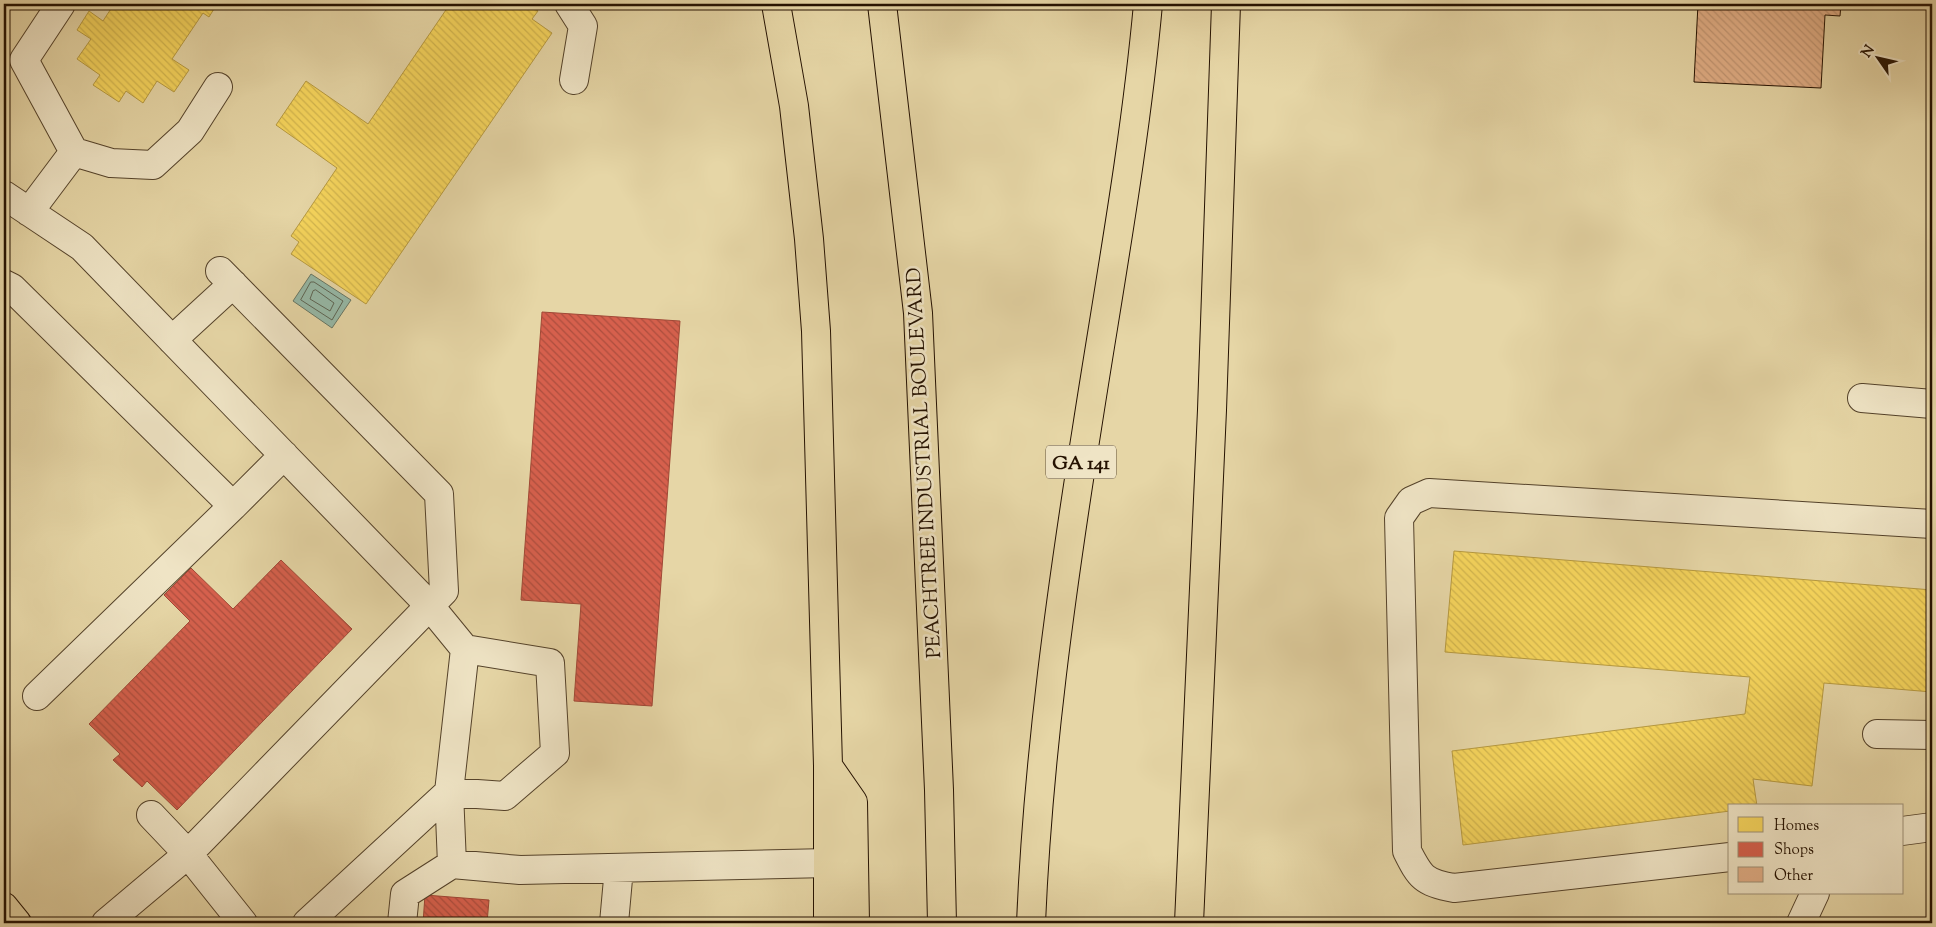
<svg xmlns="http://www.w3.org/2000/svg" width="1936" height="927" font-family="'Sorts Mill Goudy',serif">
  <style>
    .water { fill: #96b9a7; stroke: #687664 }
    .homes { fill: url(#homes-back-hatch); stroke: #b79a40 }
    .shops { fill: url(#shops-back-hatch); stroke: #a14836 }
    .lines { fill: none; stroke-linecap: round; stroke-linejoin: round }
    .shore { stroke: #5d6554; stroke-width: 1 }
    .building { fill: url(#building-back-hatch); stroke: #241100 }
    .minor-casing { stroke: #54422a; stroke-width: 30 }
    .major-casing { stroke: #241100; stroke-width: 30 }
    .highway-casing { stroke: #241100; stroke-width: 30 }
    .minor { stroke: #efe4c5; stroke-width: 28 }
    .major { stroke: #e6d6a6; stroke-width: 28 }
    .highway { stroke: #e6d6a6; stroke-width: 28 }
    .labels { text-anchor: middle; stroke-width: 5; stroke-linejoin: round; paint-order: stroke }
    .shield { fill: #efe4c5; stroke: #61503b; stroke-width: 1 }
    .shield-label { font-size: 19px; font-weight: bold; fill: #241100 }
    .street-label { font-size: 20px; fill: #241100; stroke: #efe4c5 }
  </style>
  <defs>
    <pattern id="homes-back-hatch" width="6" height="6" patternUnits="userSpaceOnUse" patternTransform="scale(1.25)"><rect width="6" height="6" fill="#f6d55c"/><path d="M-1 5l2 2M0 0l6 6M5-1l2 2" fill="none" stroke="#d3b64e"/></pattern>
    <pattern id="shops-back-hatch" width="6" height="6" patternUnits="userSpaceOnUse" patternTransform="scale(1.25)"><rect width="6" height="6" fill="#d6604d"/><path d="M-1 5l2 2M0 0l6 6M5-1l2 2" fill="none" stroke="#ad4e3e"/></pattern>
    <pattern id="building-back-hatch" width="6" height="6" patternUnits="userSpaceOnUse" patternTransform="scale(1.25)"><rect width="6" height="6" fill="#e1ae86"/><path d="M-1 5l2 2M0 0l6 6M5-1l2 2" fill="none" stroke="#c19572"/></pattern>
  </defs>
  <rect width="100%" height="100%" fill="#e6d6a6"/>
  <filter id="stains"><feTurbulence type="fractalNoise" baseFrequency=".004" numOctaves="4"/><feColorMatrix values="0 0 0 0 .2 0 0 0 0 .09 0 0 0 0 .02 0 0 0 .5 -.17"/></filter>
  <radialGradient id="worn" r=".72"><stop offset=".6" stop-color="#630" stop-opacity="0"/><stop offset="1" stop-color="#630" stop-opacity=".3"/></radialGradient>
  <path class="water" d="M311 274 351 300 332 328 293 301Z"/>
  <path class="homes" d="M114 4H217L209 17 203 13 172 59 189 70 174 92 157 81 143 103 126 91 119 102 93 85 100 75 77 59 91 39 77 30 89 11 103 21Z
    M450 4H527L538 11 532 19 552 33 366 304 291 254 299 242 291 236 337 168 276 125 306 81 368 124Z
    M1454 551 1932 590V692L1824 683 1812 786 1753 779 1757 806H1730V811L1463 845 1452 751 1745 714 1750 677 1445 652Z"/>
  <path class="shops" d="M542 312 680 321 652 706 574 701 581 604 521 600Z
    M281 560 352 629 177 810 147 781 142 787 113 760 120 754 89 724 190 621 164 595 191 568 233 609Z
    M425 895 489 900 487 923H423Z"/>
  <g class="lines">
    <path class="shore" d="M311 282H314L343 301 332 320 301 300Z
      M316 290 334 303 330 311 310 299 313 291Z"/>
  </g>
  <path class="building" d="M1698 4H1841L1840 16 1825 15 1821 88 1694 82Z"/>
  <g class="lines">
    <g class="minor-casing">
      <path id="minor" d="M61 4 24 60 74 152 111 163 153 165 190 131 218 87
        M569 4 583 26 574 80
        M4 195 82 247 429 605 465 649 449 792 452 864
        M29 212 74 152
        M4 284 12 288 233 506 37 696
        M172 340 233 284
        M1862 398 1932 404
        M233 506 284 455
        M1877 734 1932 735
        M151 815 188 854 243 923
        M1902 831 1932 827
        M1730 857 1454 888C1424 883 1420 877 1407 851L1399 518 1411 501 1429 493 1932 524
        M106 923 188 854 444 591 439 494 220 271
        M307 923 449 792 505 796 555 753 550 663 465 649
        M402 923 405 894 452 864 520 870 828 863
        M614 923 619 868
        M1801 923 1815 893"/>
    </g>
    <g class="major-casing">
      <path id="major" d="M776 4 794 106 809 239 816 331 828 766V923
        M828 766 853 802 855 923
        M4 907 17 923
        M1189 923 1212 410 1226 4"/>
    </g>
    <g class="highway-casing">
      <path id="highway" d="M882 4 918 313 939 790 942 923
        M1031 923C1038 757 1061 592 1087 428 1109 286 1135 146 1148 4"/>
    </g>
    <use href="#minor" class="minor"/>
    <use href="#major" class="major"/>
    <use href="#highway" class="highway"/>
  </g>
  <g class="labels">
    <rect class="shield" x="1046" y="445.5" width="70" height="33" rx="4"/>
    <g class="shield-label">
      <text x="1081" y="469">GA 141</text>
    </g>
    <g class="street-label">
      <text transform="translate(923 463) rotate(-93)" y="7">PEACHTREE INDUSTRIAL BOULEVARD</text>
    </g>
  </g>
  <rect width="1936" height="927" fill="none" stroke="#e6d6a6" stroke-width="20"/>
  <rect x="5" y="5" width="1926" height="917" fill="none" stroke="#241100" stroke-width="2.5"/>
  <rect x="10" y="10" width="1916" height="907" fill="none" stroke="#241100"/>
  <rect x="1728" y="804" width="175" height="90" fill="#efe4c5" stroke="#9e9076"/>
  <rect x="1738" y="817" width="25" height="15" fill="#f6d55c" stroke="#9e9076"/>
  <text x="1774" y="830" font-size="15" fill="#241100">Homes</text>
  <rect x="1738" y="842" width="25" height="15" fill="#d6604d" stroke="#9e9076"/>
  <text x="1774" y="854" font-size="15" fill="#241100">Shops</text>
  <rect x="1738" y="867" width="25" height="15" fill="#e1ae86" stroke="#9e9076"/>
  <text x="1774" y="880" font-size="15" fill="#241100">Other</text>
  <g transform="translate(1878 58) rotate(304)" stroke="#efe4c5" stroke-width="4" paint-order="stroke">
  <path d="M0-4L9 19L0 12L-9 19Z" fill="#241100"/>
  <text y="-8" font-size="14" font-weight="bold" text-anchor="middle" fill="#241100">N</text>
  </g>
  <rect width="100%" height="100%" filter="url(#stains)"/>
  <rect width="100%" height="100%" fill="url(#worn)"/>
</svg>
